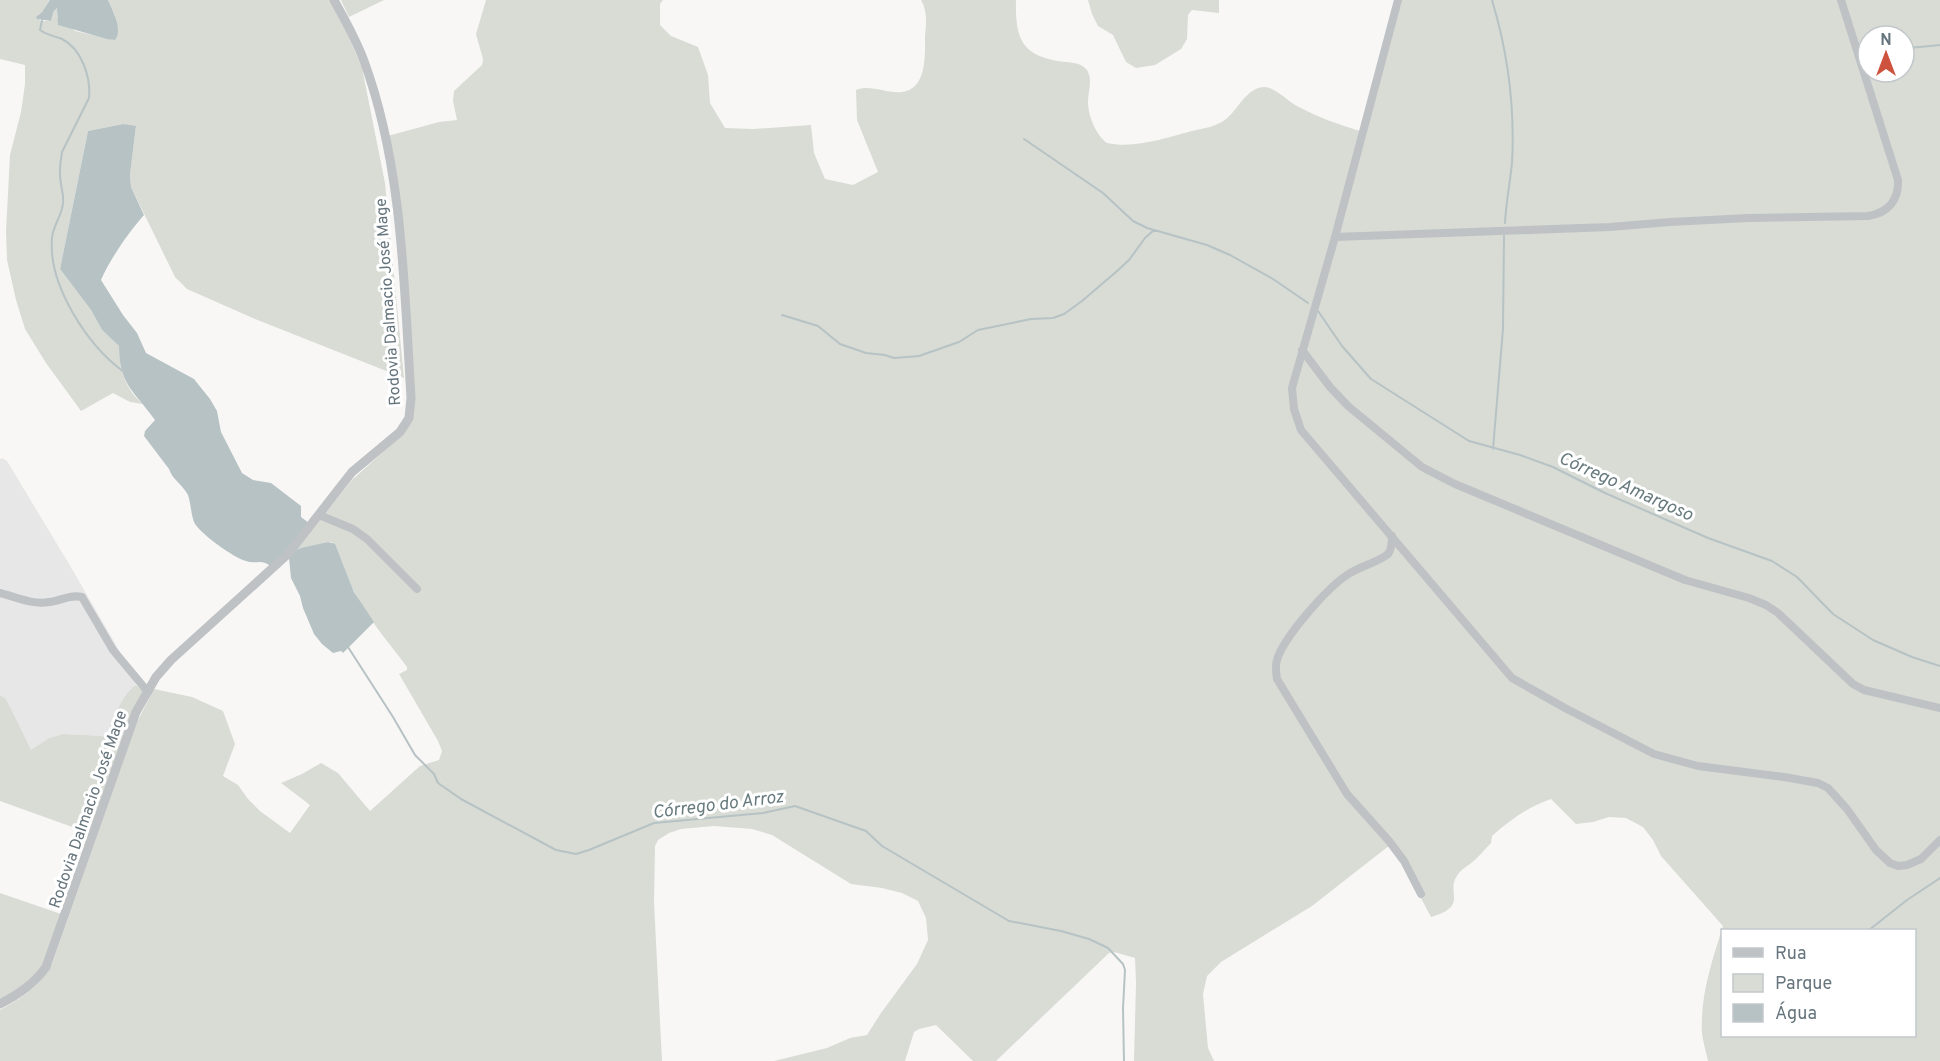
<svg xmlns="http://www.w3.org/2000/svg" width="1940" height="1061" font-family="Overpass,sans-serif">
  <style>
    .built { fill: #e6e7e6 }
    .green { fill: #d8dcd5; fill-rule: evenodd }
    .water { fill: #b7c2c5 }
    .lines { fill: none; stroke-linecap: round; stroke-linejoin: round }
    .stream { stroke: #b7c2c5; stroke-width: 2 }
    .minor { stroke: #bec2c5; stroke-width: 8 }
    .tertiary { stroke: #bec2c5; stroke-width: 9 }
    .labels { text-anchor: middle; stroke-width: 6; stroke-linejoin: round; paint-order: stroke }
    .street-label { font-size: 16px; fill: #66757d; stroke: #fff }
    .water-label { font-size: 18px; font-style: italic; fill: #677a7e; stroke: #fff }
  </style>
  <rect width="100%" height="100%" fill="#f8f7f6"/>
  <path class="built" d="M2 458 7 461 72 569 127 664 136 685 131 689 119 710 108 736 63 734 49 738 30 751 6 699 0 695V459Z"/>
  <path class="green" d="M0 0H50L42 12 38 15 40 21H51L55 9 58 8 57 17 75 31 115 40V15L108 0H333L362 68 385 183 404 378 255 319 187 289 175 277 131 187 130 175 136 127 123 124 88 131 60 269 91 310 102 330 119 346C119 367 125 390 143 404L130 402 113 393 81 411 46 363 25 329 16 300 7 260 6 231 10 155 21 112 25 84V65L0 59Z
    M341 0H384L349 17Z
    M486 0H663L660 4V25L671 36 698 47 708 75 710 103 725 128 753 129 811 125 814 153 825 179 853 185 878 172 857 120 856 90C871 84 886 94 902 92 927 89 925 55 925 37 926 24 928 12 921 0H1016C1015 40 1022 57 1066 62 1075 63 1081 63 1087 70 1093 80 1088 91 1088 102 1088 116 1096 135 1107 143 1135 149 1165 138 1192 131 1204 128 1216 127 1226 119 1238 110 1246 88 1264 87 1274 87 1287 100 1295 105 1317 117 1340 125 1363 132L1400 0H1940V1061H1708C1706 1052 1703 1042 1702 1033 1700 996 1712 961 1723 926L1661 856 1653 840 1643 827 1626 818 1609 817 1593 822 1576 824 1551 799C1528 807 1510 820 1492 836L1491 843C1484 850 1478 858 1470 864 1466 867 1462 869 1459 873 1443 892 1471 905 1431 917L1398 855 1390 845 1312 906 1221 962 1207 976 1203 994 1208 1048 1214 1061H1134L1136 983 1135 958 1114 952 1109 953 996 1061H973L936 1025 919 1029 914 1032 905 1061H774L827 1048 850 1038 867 1035 881 1013 917 964 928 940 926 918 918 901 902 893 882 888 851 884 772 835 752 829 714 826 681 829 669 833 658 840 655 846 654 902 662 1061H0V1010C22 998 39 987 52 964L136 724 154 689 192 697 223 711 235 744 223 776 238 785 248 799 260 811 290 833 310 805 281 783 302 774 321 763 338 773 370 811 420 766 439 760 442 751 438 741 399 674 407 670V667C389 643 369 620 355 593 346 576 343 558 331 542H328L296 550 352 480 392 444 413 409 395 203 384 137 439 122 457 120 453 101 454 91 482 65 483 59 476 34ZM1868 36H1904V72H1868ZM1722 930H1914V1036H1722Z
    M1088 0H1219V13L1192 10 1188 15 1187 39 1181 49 1155 65 1136 68 1126 62 1113 35 1098 26 1092 14Z
    M136 685 144 692 89 833 0 801V695L6 699 31 750 49 738 63 734 107 736C114 720 121 695 136 685Z
    M0 893 61 914 42 967 34 978 0 1001Z"/>
  <path class="water" d="M50 0H108C113 11 123 30 115 40L107 39 58 25 57 8 54 11 51 21 37 19 36 17 42 12Z
    M123 124 136 126 130 175 131 187 144 215C129 232 110 259 101 280L123 315 137 333 146 353 194 379 210 399 217 411 221 432 242 473 253 480 271 483 301 506V517L309 523 272 567C260 558 258 565 246 561 234 558 199 533 194 522 191 514 191 504 188 495 183 485 172 479 169 469L144 436 145 431 155 420C135 392 119 385 119 346L102 330 91 310 60 269 88 131Z
    M328 542 335 544 354 592 374 622 343 653 341 651 333 653 322 644 314 634 303 608 300 596 291 578 289 558 296 550 301 548Z"/>
  <g class="lines">
    <path class="stream" d="M1492 0C1508 53 1515 108 1512 163 1510 183 1506 203 1505 223
      M42 20 40 30C47 35 55 36 62 39 82 49 91 78 89 98L62 152C60 163 59 174 61 184 62 191 64 196 63 203 62 216 53 225 52 238 48 285 87 345 124 372
      M1909 48 1940 45
      M1024 139 1103 193 1133 221 1147 228 1207 245 1230 255 1273 279 1308 303
      M1318 311 1342 346 1371 379 1469 441 1520 455 1553 467 1605 493 1708 538 1772 561 1797 577 1833 614 1873 640 1912 657 1940 666
      M782 315 818 326 840 344 866 353 885 355 894 358 919 356 959 342 978 330 1031 319 1053 318 1064 314 1082 301 1116 272 1129 260 1145 238 1154 230
      M1493 449 1503 329 1504 236
      M348 647 393 717 415 755 434 774 438 783 461 799 556 850 576 854 589 850 654 823 763 813 795 806 866 831 882 846 1009 921 1061 931 1089 939 1108 948 1123 964 1125 970 1123 1008 1124 1061
      M1869 930 1907 900 1940 878"/>
    <path class="minor" d="M1398 0 1335 237 1292 388 1294 409 1301 430 1512 678 1565 708 1654 754 1698 766 1784 777 1818 783 1828 788 1847 809 1876 850 1890 863 1898 866 1907 865 1921 859 1940 840
      M1335 237 1610 227 1670 222 1748 218 1868 216C1888 213 1899 200 1898 180L1841 0
      M1302 350 1330 387 1348 406 1422 467 1455 484 1685 580 1749 598 1766 605 1778 613 1853 684 1864 690 1940 708
      M319 515 353 529 367 539 417 589
      M1392 536C1392 542 1392 549 1388 554 1379 562 1358 567 1347 575 1327 588 1283 638 1277 660 1275 666 1276 673 1277 679L1347 794 1389 841 1404 861 1421 894
      M0 593C16 597 32 605 49 602 61 601 69 594 82 597L113 650 148 692"/>
    <path class="tertiary" d="M0 1004C19 994 34 984 46 967L136 712 156 677 171 660 288 554 352 472 400 432 409 418 411 398C404 286 403 167 364 61 356 39 345 20 334 0"/>
  </g>
  <g class="labels">
    <g class="street-label">
      <text transform="translate(387 302) rotate(-94)" y="6">Rodovia Dalmacio José Mage</text>
      <text transform="translate(87 809) rotate(-71)" y="6">Rodovia Dalmacio José Mage</text>
    </g>
    <g class="water-label">
      <text transform="translate(1626 486) rotate(24)" y="6">Córrego Amargoso</text>
      <text transform="translate(718 804) rotate(-7)" y="6">Córrego do Arroz</text>
    </g>
  </g>
  <rect x="1721" y="929" width="195" height="108" fill="#ffffff" stroke="#c2c8cb" stroke-width="1.5"/>
  <rect x="1733" y="948" width="30" height="9" fill="#bec2c5" stroke="#c2c8cb" stroke-width="1.5"/>
  <text x="1775" y="959" font-size="18" fill="#66757d">Rua</text>
  <rect x="1733" y="974" width="30" height="18" fill="#d8dcd5" stroke="#c2c8cb" stroke-width="1.5"/>
  <text x="1775" y="989" font-size="18" fill="#66757d">Parque</text>
  <rect x="1733" y="1004" width="30" height="18" fill="#b7c2c5" stroke="#c2c8cb" stroke-width="1.5"/>
  <text x="1775" y="1019" font-size="18" fill="#66757d">Água</text>
  <g transform="translate(1886 54)"><circle r="28" fill="#ffffff" stroke="#c2c8cb" stroke-width="1.5"/>
  <path d="M0-4.5L10 22L0 15L-10 22Z" fill="#ce533f"/>
  <text y="-9" font-size="16" font-weight="bold" text-anchor="middle" fill="#66757d">N</text>
  </g>
</svg>
